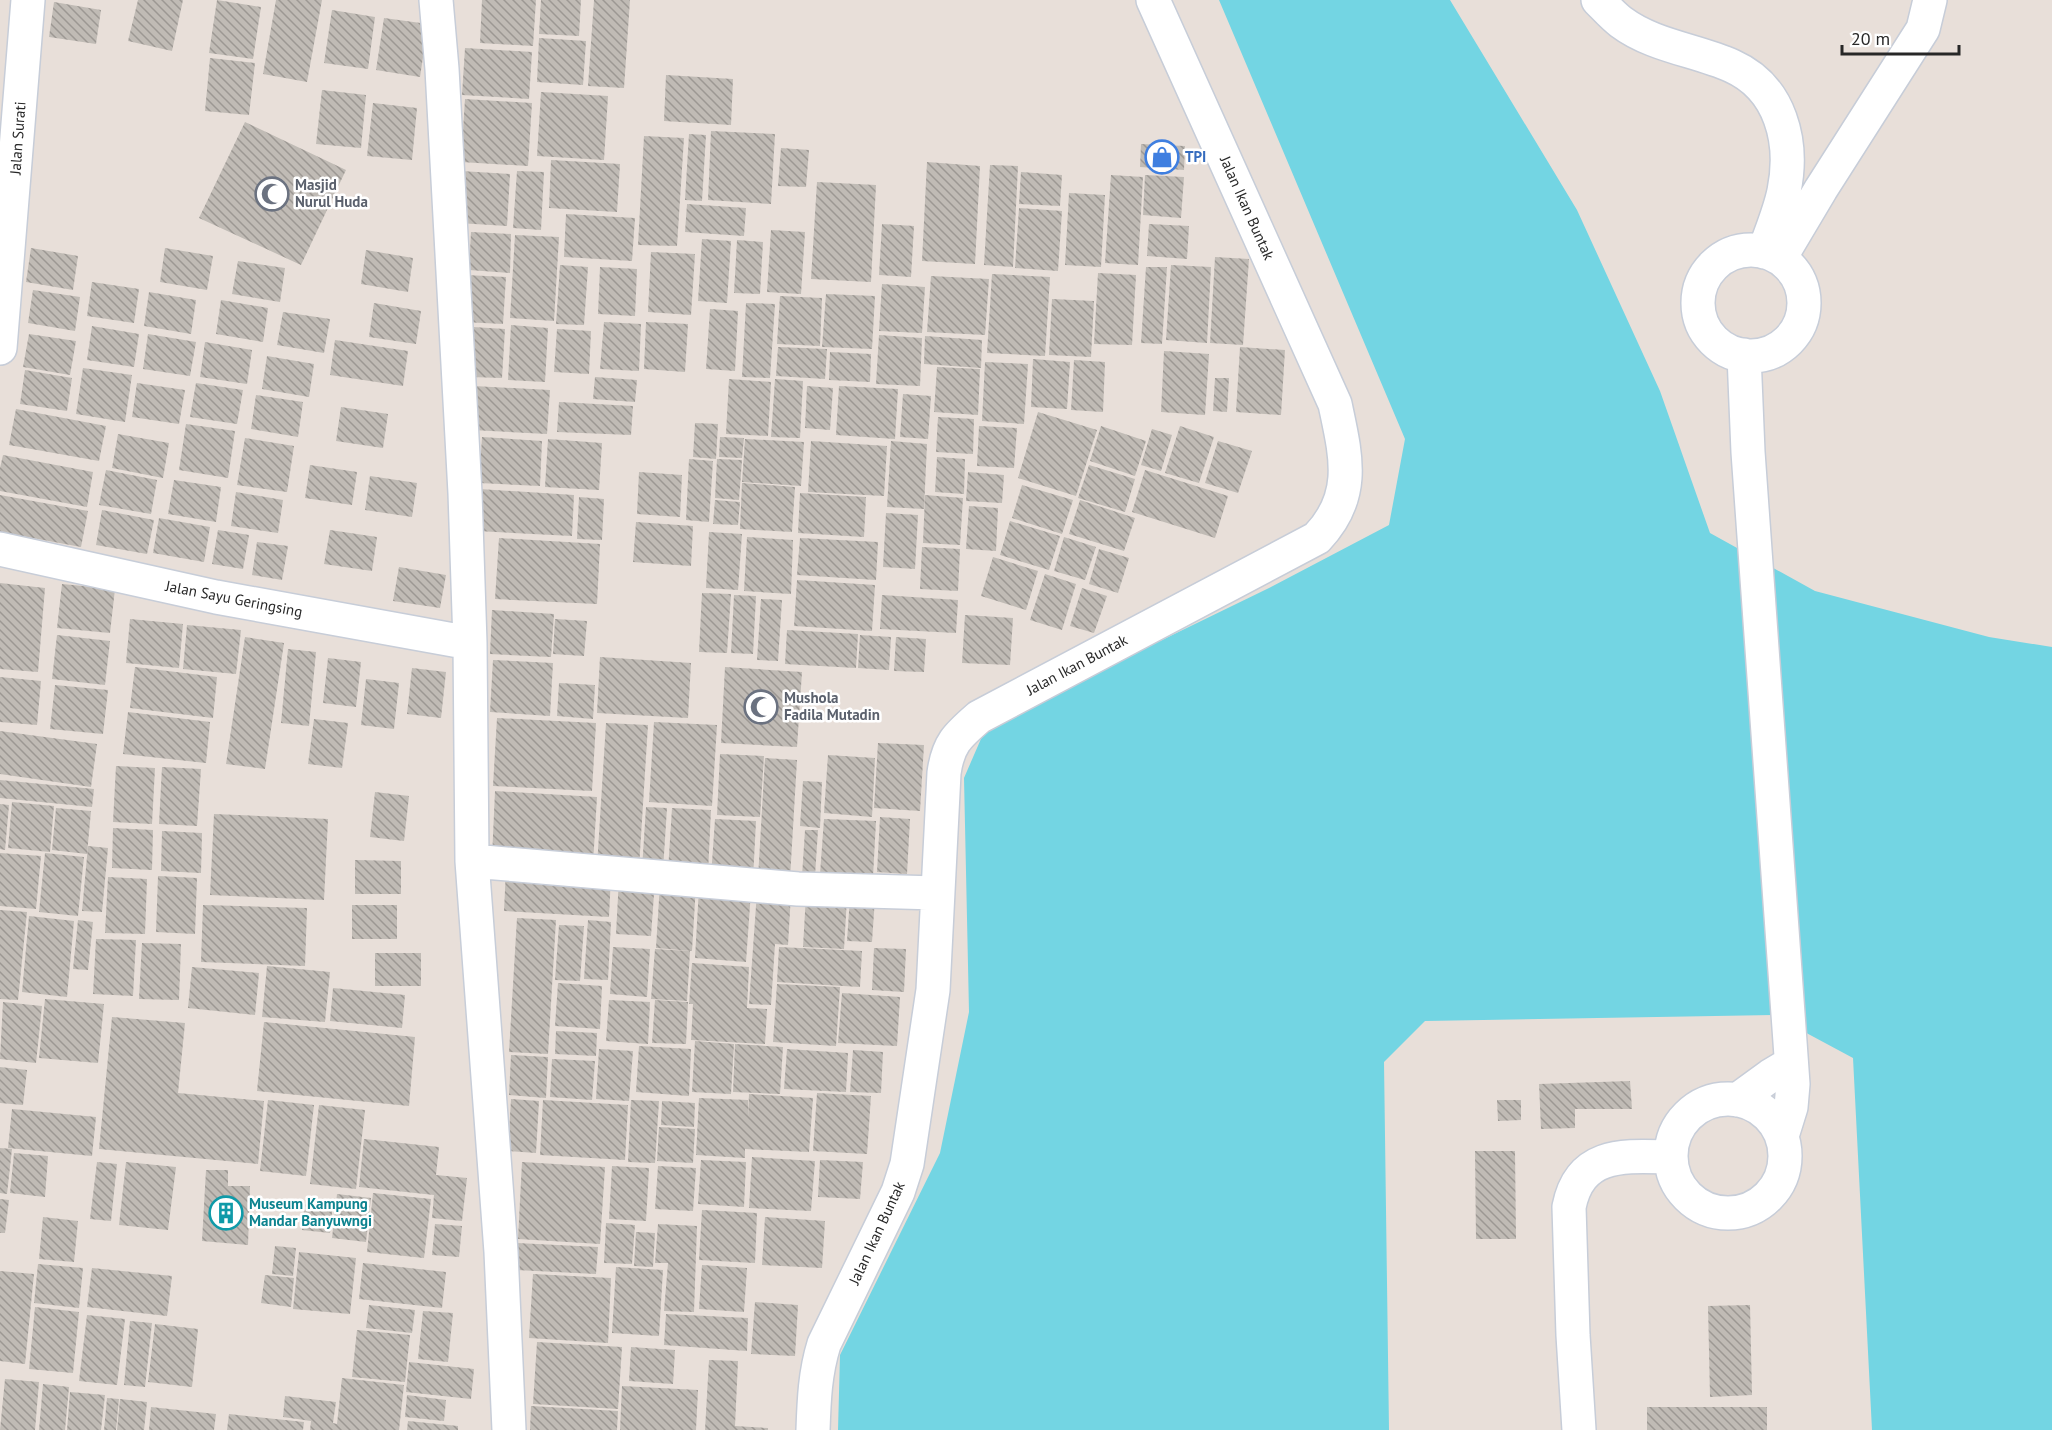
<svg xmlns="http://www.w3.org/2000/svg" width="2052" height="1430" font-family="'PT Sans',sans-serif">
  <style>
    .water { fill: #73d5e3 }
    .building { fill: url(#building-back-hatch) }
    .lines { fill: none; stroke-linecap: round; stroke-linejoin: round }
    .minor-casing { stroke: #c7cdd8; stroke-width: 36 }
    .minor { stroke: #fff; stroke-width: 33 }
    .labels { text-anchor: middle; stroke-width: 5; stroke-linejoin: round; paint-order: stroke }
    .street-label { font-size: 15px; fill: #272727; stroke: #fff }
    .shop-label { font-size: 15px; font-weight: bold; fill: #366cbe; stroke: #fff; text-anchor: start }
    .worship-label { font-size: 15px; font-weight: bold; fill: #5b616d; stroke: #fff; text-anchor: start }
    .culture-label { font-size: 15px; font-weight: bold; fill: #0d838f; stroke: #fff; text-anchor: start }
  </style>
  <defs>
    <pattern id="building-back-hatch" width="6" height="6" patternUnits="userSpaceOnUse" patternTransform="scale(1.5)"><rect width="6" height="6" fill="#c0bbb5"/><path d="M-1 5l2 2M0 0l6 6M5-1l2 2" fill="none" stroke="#9c9893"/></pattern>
  </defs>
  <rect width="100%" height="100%" fill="#e8dfd9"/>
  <path class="water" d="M1219 0H1450L1577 210 1660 391 1710 533 1815 591 1989 637 2052 647V1430H1872L1853 1058 1773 1015 1425 1021 1384 1062 1389 1430H838L840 1355 940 1153 969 1012 964 778 987 725 1269 588 1389 525 1405 439Z"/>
  <path class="building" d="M138 0H183L172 51 128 41Z
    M217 0 261 7 253 59 209 53Z
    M276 0H322L307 82 263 74Z
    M482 0H536L533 46 480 43Z
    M541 0H581L579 36 539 34Z
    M594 0H630L624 88 588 86Z
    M54 2 101 10 96 44 49 37Z
    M332 10 375 17 368 69 324 63Z
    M384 18 428 24 420 77 376 70Z
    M539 38 586 41 583 85 537 82Z
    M465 48 532 52 529 99 462 95Z
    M210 58 255 63 249 115 205 111Z
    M666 75 733 79 731 125 664 121Z
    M322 90 366 95 361 148 316 144Z
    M541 92 608 96 604 160 537 156Z
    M465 99 532 103 528 166 461 162Z
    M373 103 417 108 412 160 367 156Z
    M245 122 346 170 301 265 199 218Z
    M711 131 775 134 771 204 708 200Z
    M689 134 706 135 702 201 685 200Z
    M644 136 684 138 677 246 638 245Z
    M1141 144 1185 146 1184 170 1140 167Z
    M781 148 809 150 806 187 778 186Z
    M551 160 620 164 617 212 549 208Z
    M927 162 980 166 975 264 922 261Z
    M990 165 1018 166 1013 267 984 265Z
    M461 171 510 174 507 226 458 223Z
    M517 171 544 172 541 230 513 228Z
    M1021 172 1062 175 1060 206 1019 204Z
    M1111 175 1143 177 1138 265 1105 263Z
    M1145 175 1184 177 1181 218 1143 215Z
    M817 182 876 185 871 282 811 279Z
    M1069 193 1105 195 1101 267 1065 265Z
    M687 204 746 208 744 236 685 232Z
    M1019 208 1062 211 1058 271 1015 268Z
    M566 214 635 218 632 261 564 257Z
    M882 224 914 226 911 277 879 275Z
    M1149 224 1189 226 1187 259 1147 256Z
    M771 230 805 232 801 294 767 292Z
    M471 232 511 234 510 273 469 270Z
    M515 235 559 237 554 321 510 318Z
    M702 239 731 241 727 303 698 301Z
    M737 240 763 242 760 294 734 293Z
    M31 248 78 256 73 290 26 282Z
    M165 248 213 256 207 290 160 282Z
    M366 250 413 258 408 292 361 284Z
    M651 252 695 254 691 315 648 312Z
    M1215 257 1249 259 1243 345 1210 343Z
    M238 261 285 268 280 302 232 294Z
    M560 265 588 267 584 325 556 324Z
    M1171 265 1211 267 1207 343 1166 340Z
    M600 267 637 269 635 316 598 314Z
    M1146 267H1167L1162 344 1141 343Z
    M1098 273 1136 275 1132 345 1094 344Z
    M992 274 1050 277 1045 356 987 353Z
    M466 275 506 277 503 324 463 322Z
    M931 276 989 279 985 335 927 332Z
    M92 282 139 289 134 323 87 316Z
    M882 284 925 287 922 333 879 331Z
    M33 290 80 297 75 331 28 323Z
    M149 292 196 300 191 334 144 326Z
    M826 294 875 296 872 349 822 347Z
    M780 296 822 298 820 346 777 344Z
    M1052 299 1094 301 1091 357 1049 355Z
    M221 300 268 308 263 342 216 334Z
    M374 303 421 311 416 344 369 337Z
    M746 303 775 304 770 378 742 377Z
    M710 309 738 311 735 371 706 369Z
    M283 312 330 319 324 353 277 345Z
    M604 322 641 324 639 371 600 369Z
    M646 322 688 324 685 372 644 369Z
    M511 325 548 328 545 382 508 380Z
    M92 326 139 334 134 367 87 360Z
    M473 327 505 329 502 378 470 377Z
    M557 329 591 331 589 374 554 372Z
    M29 334 76 341 70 375 23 367Z
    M148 334 196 342 190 376 143 369Z
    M879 335 922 338 920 386 876 384Z
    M925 336 982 340 981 368 924 364Z
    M335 340 408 351 403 386 330 375Z
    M205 342 252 350 247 384 200 377Z
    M778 347 827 349 825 379 776 376Z
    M1240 347 1285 350 1281 415 1236 412Z
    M1164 351 1209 354 1205 415 1161 412Z
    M830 352 871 354 870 382 829 380Z
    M267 356 314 364 309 397 262 389Z
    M1033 359 1070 362 1067 409 1031 407Z
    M1074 360 1105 362 1103 412 1071 410Z
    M985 362 1028 364 1024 424 982 421Z
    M937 367 980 369 978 415 934 412Z
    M83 368 132 375 125 422 76 414Z
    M25 370 72 378 67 411 20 404Z
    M595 377 637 380 635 402 593 399Z
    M1215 378H1229L1227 412 1213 411Z
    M729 379 771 382 768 436 726 434Z
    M775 379 803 381 800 438 771 437Z
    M137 383 185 390 179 424 132 417Z
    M196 383 243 390 237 424 190 417Z
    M474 386 550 390 547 434 472 430Z
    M807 386 833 388 830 430 805 428Z
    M839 386 898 389 895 439 836 435Z
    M903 394 931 396 928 439 900 437Z
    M256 395 303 402 298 437 251 429Z
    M559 402 633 406 631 435 557 432Z
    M341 407 388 414 383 448 336 441Z
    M16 409 106 426 99 461 9 445Z
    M1038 412 1097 430 1076 496 1018 478Z
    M938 417 974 419 973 454 936 452Z
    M695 423 718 424 716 459 693 457Z
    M186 424 235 431 228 478 179 470Z
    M979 426 1017 428 1014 468 977 466Z
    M1101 426 1146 441 1135 476 1090 461Z
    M1180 426 1214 437 1199 483 1165 473Z
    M1152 429 1172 435 1161 471 1141 465Z
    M118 434 169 443 163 478 112 468Z
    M482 437 542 441 540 486 479 483Z
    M720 437 744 438 742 458 719 457Z
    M245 438 294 446 287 492 237 485Z
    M548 439 602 443 599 490 545 487Z
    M745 439 804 442 801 486 742 482Z
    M811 441 887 446 884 496 808 492Z
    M891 441 927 444 924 509 887 507Z
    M1218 441 1252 451 1238 493 1205 483Z
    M3 455 93 472 87 507 0 491V468Z
    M937 457 965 459 964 494 935 492Z
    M689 459 713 461 709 522 686 520Z
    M717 459 742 460 739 500 715 498Z
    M310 465 357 472 352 505 305 498Z
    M1089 465 1135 479 1125 512 1078 498Z
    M106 470 157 480 151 514 99 505Z
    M1145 470 1228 496 1215 538 1132 512Z
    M639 472 682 475 680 517 637 514Z
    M968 472 1004 475 1002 503 966 501Z
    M370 476 417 483 412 517 365 510Z
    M174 480 221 487 216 522 168 514Z
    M742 483 795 487 792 532 740 529Z
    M1022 485 1073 500 1062 534 1012 518Z
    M479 489 574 495 572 536 477 531Z
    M236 492 283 500 278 533 231 526Z
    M800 493 866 497 864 537 798 533Z
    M0 495 88 511 81 547 0 532Z
    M925 495 963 498 960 545 923 543Z
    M579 497 604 499 602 540 577 539Z
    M715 500 740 502 738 525 713 524Z
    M1080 500 1135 518 1124 551 1069 534Z
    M969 506 998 508 996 551 966 549Z
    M102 510 154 520 147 554 96 545Z
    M886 513 918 515 915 569 883 567Z
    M159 518 210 527 204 562 153 553Z
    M1010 521 1060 536 1049 570 1000 555Z
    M636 522 693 526 691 566 633 562Z
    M218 530 249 535 243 569 212 564Z
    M330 530 377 537 372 571 324 564Z
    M709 532 742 534 738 590 706 588Z
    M747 537 793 540 791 594 744 591Z
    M1064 537 1096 547 1085 580 1054 571Z
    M499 538 600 544 597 604 495 599Z
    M800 538 878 542 876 580 797 575Z
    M257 542 288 546 282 580 252 575Z
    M922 547 960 549 958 591 920 589Z
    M1099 549 1129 558 1118 593 1089 584Z
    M993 557 1038 571 1026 610 981 596Z
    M399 567 446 575 440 608 393 601Z
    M1045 574 1076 584 1062 630 1030 620Z
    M797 580 875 585 872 631 794 626Z
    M0 583 45 588 38 672 0 669Z
    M62 584 115 589 110 633 57 628Z
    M1082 588 1107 596 1094 633 1070 626Z
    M702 593 731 594 727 653 699 652Z
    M734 595 756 596 753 654 731 653Z
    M882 595 958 600 956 633 880 629Z
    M761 599 782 600 778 661 757 660Z
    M492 610 554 614 551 657 490 654Z
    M965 615 1013 618 1010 665 962 663Z
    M130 619 183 624 179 668 126 663Z
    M555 619 587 621 584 656 553 654Z
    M187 625 241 630 236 674 183 669Z
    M787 630 858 634 856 668 785 664Z
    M57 635 110 641 105 685 52 679Z
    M860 635 891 637 889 670 858 668Z
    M245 637 284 643 265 769 226 764Z
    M896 637 926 639 924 672 894 671Z
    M288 649 316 652 309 726 281 723Z
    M600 657 691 663 688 718 597 713Z
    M328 658 361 662 356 707 323 703Z
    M493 660 553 663 550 716 490 712Z
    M135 667 217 677 213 718 130 708Z
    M725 667 802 672 797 747 721 743Z
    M412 668 446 672 441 718 407 714Z
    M0 677 41 681 37 725 0 722Z
    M366 679 399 683 394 729 361 725Z
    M559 683 595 685 593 719 557 716Z
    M55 685 108 690 103 734 50 729Z
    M128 712 210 722 206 763 123 754Z
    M497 718 596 723 592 791 493 786Z
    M314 719 348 723 342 768 308 764Z
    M654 722 717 725 712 806 649 802Z
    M606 723 648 725 639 868 597 866Z
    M0 731 97 744 91 787 0 774Z
    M878 743 924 745 920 811 874 808Z
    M720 754 764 756 760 817 717 815Z
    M828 755 875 758 872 817 824 813Z
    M765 758 797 760 790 879 758 878Z
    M116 766 155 768 152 824 113 822Z
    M162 767 201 769 197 826 159 824Z
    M0 780 94 789 92 807 0 798Z
    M803 781 822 782 820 828 800 826Z
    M495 791 597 797 593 864 492 858Z
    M375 792 409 796 404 841 370 837Z
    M12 802 54 806 50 852 8 848Z
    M0 804 9 805 5 850 0 849Z
    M646 807 667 808 663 870 642 869Z
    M56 808 91 811 87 854 52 850Z
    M672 808 711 810 708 873 668 871Z
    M214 814 328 819 324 900 210 895Z
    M880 817 910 819 907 874 877 872Z
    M715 819 756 821 753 879 711 877Z
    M824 819 876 821 873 877 820 874Z
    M113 828 153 830 152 870 112 868Z
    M805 830H818L815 876H802Z
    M162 831 202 833 201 873 161 871Z
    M88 846 108 848 102 912 82 911Z
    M0 853 41 856 36 909 0 906Z
    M45 853 84 857 78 916 39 912Z
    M355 860 401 861V894H355Z
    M506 869 611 876 609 917 504 911Z
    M158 876 197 878 195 934 156 932Z
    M108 877 147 879 145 934 105 933Z
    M619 878 655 880 651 936 616 934Z
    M660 883 696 885 692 951 656 948Z
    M699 888 751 891 746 962 695 958Z
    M757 892 791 894 788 945 775 944 771 1005 749 1004Z
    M806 895 847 898 844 949 803 947Z
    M850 897 875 898 872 942 847 941Z
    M203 905 307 908 305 966 201 962Z
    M352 905H397V939H352Z
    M0 910 27 912 18 1000 0 999Z
    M29 916 74 921 67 997 22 992Z
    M517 918 556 920 548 1054 509 1052Z
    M78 920 93 922 88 970 73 969Z
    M588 920 611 922 608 980 584 979Z
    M559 925 584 926 580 981 555 980Z
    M96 939 136 940 133 996 93 994Z
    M142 943 181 944 179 1000 139 999Z
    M613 947 650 949 647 997 610 994Z
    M779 947 862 951 860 987 777 982Z
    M874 948 906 949 904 992 872 990Z
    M655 949 690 951 687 1001 651 999Z
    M375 953H421V986H375Z
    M692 963 749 967 747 1008 767 1009 765 1044 691 1040 693 1004H689Z
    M267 966 330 972 325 1022 262 1017Z
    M192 967 259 973 255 1015 188 1008Z
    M558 983 602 986 600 1029 555 1026Z
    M777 984 840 987 836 1046 773 1042Z
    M333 988 405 995 402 1028 330 1021Z
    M842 993 900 997 897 1046 838 1043Z
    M45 999 104 1004 98 1063 39 1058Z
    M609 1000 650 1002 648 1044 606 1041Z
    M655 1000 688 1002 686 1044 652 1043Z
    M3 1002 42 1006 36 1063 0 1059Z
    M112 1017 185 1023 178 1093 264 1101 258 1164 99 1149Z
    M264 1022 415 1037 409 1106 257 1091Z
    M556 1031 597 1033 596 1056 555 1054Z
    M695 1041 734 1044 731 1094 692 1092Z
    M735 1044 783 1047 780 1094 733 1092Z
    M639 1046 691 1049 689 1096 636 1092Z
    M599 1049 633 1051 629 1101 596 1099Z
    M787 1049 848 1053 846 1092 784 1089Z
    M853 1050 883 1052 881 1093 850 1092Z
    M511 1055 548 1057 546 1098 509 1095Z
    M552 1059 595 1061 592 1100 550 1097Z
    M0 1067 27 1070 23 1105 0 1103Z
    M1630 1081 1632 1109H1575V1128L1541 1129 1539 1084Z
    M817 1093 871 1096 867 1154 813 1151Z
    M749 1094 813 1098 809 1152 745 1149V1158L696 1155 699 1098 748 1100V1117Z
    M511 1099 539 1101 536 1153 508 1151Z
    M268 1100 314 1105 306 1176 260 1171Z
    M543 1100 628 1105 625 1160 540 1155Z
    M631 1100 659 1101 655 1163 628 1162Z
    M1497 1100H1521V1120L1498 1121Z
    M662 1101 695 1103 694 1127 661 1125Z
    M319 1105 365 1110 356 1189 310 1184Z
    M12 1109 96 1117 92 1156 8 1148Z
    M659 1127 695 1129 693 1163 657 1161Z
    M364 1139 439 1147 436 1175 467 1178 462 1221 432 1218 434 1195 359 1187Z
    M0 1148 12 1149 7 1194 0 1193Z
    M1475 1151H1515L1516 1239H1476Z
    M14 1153 48 1156 45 1197 10 1193Z
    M752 1157 815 1161 811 1211 749 1208Z
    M701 1160 746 1162 744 1207 698 1204Z
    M820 1160 863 1162 860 1199 818 1197Z
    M97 1162 117 1164 111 1221 90 1219Z
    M126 1162 176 1167 168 1230 119 1225Z
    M522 1162 605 1167 600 1244 518 1239Z
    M612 1166 649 1168 646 1221 609 1219Z
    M658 1166 696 1168 693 1211 655 1209Z
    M206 1170H228V1186H250L248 1245 202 1241Z
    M373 1193 431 1199 424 1258 367 1252Z
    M337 1194 371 1198 366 1242 332 1238Z
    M0 1199 9 1200 5 1233H0Z
    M305 1200 333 1202 330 1233 302 1230Z
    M702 1210 757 1213 755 1263 699 1260Z
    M43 1217 78 1221 74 1262 39 1259Z
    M765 1217 825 1221 822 1268 762 1265Z
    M606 1223 635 1225 632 1264 604 1263Z
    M435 1224 462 1226 459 1257 432 1255Z
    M658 1224 697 1226 694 1312 664 1311 668 1263H655Z
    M636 1232 655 1233 653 1267 634 1266Z
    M517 1243 598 1247 596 1274 516 1270Z
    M275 1246 296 1248 293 1276 272 1274Z
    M299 1252 356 1258 350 1314 293 1309Z
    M363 1263 446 1272 442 1308 359 1299Z
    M38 1264 83 1268 79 1308 34 1303Z
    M702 1265 747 1268 744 1312 699 1309Z
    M616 1267 663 1270 659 1336 612 1333Z
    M92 1268 172 1276 167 1316 87 1307Z
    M0 1271 34 1274 25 1364 0 1361Z
    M533 1274 611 1278 608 1343 529 1338Z
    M265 1275 294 1278 291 1307 261 1303Z
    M755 1302 798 1305 795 1356 751 1354Z
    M369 1305 415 1310 412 1333 366 1328Z
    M1750 1305 1752 1395 1710 1397 1708 1306Z
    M35 1307 79 1312 73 1373 29 1369Z
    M423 1311 453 1313 448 1362 418 1359Z
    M666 1314 748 1318 747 1351 664 1345Z
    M87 1315 125 1319 117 1385 79 1381Z
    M130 1321 152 1323 145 1387 124 1385Z
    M155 1324 198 1329 192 1387 148 1382Z
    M357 1330 410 1335 405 1382 352 1377Z
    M537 1342 622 1347 618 1409 533 1404Z
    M631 1347 675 1350 673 1384 629 1381Z
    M709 1360 738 1361 735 1426 768 1428V1430H705Z
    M409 1362 474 1369 471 1399 406 1392Z
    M342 1378 404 1385 399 1430H310L311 1421 283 1417 285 1396 336 1402 333 1423 337 1424Z
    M5 1379 39 1382 35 1430H0Z
    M43 1384 69 1387 65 1430H39Z
    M622 1386 698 1390 696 1430H620Z
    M70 1392 105 1395 101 1430H67Z
    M407 1395 446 1400 444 1421 405 1417Z
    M107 1398 119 1399 116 1430H104Z
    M120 1399 147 1402 144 1430H117Z
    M531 1406 618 1411 617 1430H530Z
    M151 1407 216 1414 214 1430H149Z
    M1647 1407H1767V1430H1647Z
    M229 1414 304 1422 303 1430H227Z
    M408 1421 458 1426V1430H407Z"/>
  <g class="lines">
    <g class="minor-casing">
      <path id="minor" d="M436 0 442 69 465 493 470 643 472 861 501 1252 509 1430
        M1598 0C1606 8 1613 16 1621 22 1653 46 1696 50 1732 66 1781 88 1794 142 1784 191 1780 211 1771 232 1764 252
        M1698 303a53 53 0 1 1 106 0a53 53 0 1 1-106 0Z
        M1780 258 1821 189 1923 29 1930 0
        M0 348 28 0
        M1744 355 1748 452 1793 1084 1791 1107 1782 1136
        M0 549 216 597 470 643
        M472 861 798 889 936 893
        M1671 1156a57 57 0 1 1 114 0a57 57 0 1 1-114 0Z
        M1737 1100 1770 1076 1790 1064
        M813 1430C814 1400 815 1373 824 1344L898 1192 907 1164 933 990 944 773C948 744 957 736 979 717L1317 538C1357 496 1346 456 1335 404L1153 0
        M1579 1430 1573 1335 1569 1207C1580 1151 1625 1156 1670 1157"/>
    </g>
    <use href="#minor" class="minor"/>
  </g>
  <defs>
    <g id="shop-ring" transform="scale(1.725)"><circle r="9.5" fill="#fff" stroke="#3f7fe0" stroke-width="1.5"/><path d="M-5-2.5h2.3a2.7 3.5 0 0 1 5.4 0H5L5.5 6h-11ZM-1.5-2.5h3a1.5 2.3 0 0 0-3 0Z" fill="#3f7fe0"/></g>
    <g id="mosque-ring" transform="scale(1.725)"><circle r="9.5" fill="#fff" stroke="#6b7280" stroke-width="1.5"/><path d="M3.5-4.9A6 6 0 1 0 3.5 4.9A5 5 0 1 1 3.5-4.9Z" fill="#6b7280"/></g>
    <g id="building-ring" transform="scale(1.725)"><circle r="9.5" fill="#fff" stroke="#0f9aa8" stroke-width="1.5"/><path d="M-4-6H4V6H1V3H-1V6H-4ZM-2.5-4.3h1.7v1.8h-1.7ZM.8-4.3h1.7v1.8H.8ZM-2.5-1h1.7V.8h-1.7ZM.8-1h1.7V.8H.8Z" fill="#0f9aa8"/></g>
  </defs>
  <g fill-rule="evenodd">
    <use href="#shop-ring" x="1162" y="157"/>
    <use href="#mosque-ring" x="272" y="194"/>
    <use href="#mosque-ring" x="761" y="707"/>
    <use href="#building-ring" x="226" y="1213"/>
  </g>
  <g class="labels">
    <g class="street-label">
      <text transform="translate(18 138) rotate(-86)" y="5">Jalan Surati</text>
      <text transform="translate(1247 208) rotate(66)" y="5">Jalan Ikan Buntak</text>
      <text transform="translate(234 599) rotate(11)" y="5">Jalan Sayu Geringsing</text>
      <text transform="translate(1077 665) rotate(-28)" y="5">Jalan Ikan Buntak</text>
      <text transform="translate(877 1233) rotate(-65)" y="5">Jalan Ikan Buntak</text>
    </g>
    <g class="shop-label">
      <text x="1185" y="162">TPI</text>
    </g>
    <g class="worship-label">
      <text x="295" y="190">Masjid<tspan x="295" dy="17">Nurul Huda</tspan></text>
      <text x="784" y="703">Mushola<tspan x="784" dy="17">Fadila Mutadin</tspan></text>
    </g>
    <g class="culture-label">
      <text x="249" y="1209">Museum Kampung<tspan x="249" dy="17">Mandar Banyuwngi</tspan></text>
    </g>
  </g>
  <path d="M1842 45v9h117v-9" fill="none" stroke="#272727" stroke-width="3"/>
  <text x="1851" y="45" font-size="18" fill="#272727" stroke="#ffffff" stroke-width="4.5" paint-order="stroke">20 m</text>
</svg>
